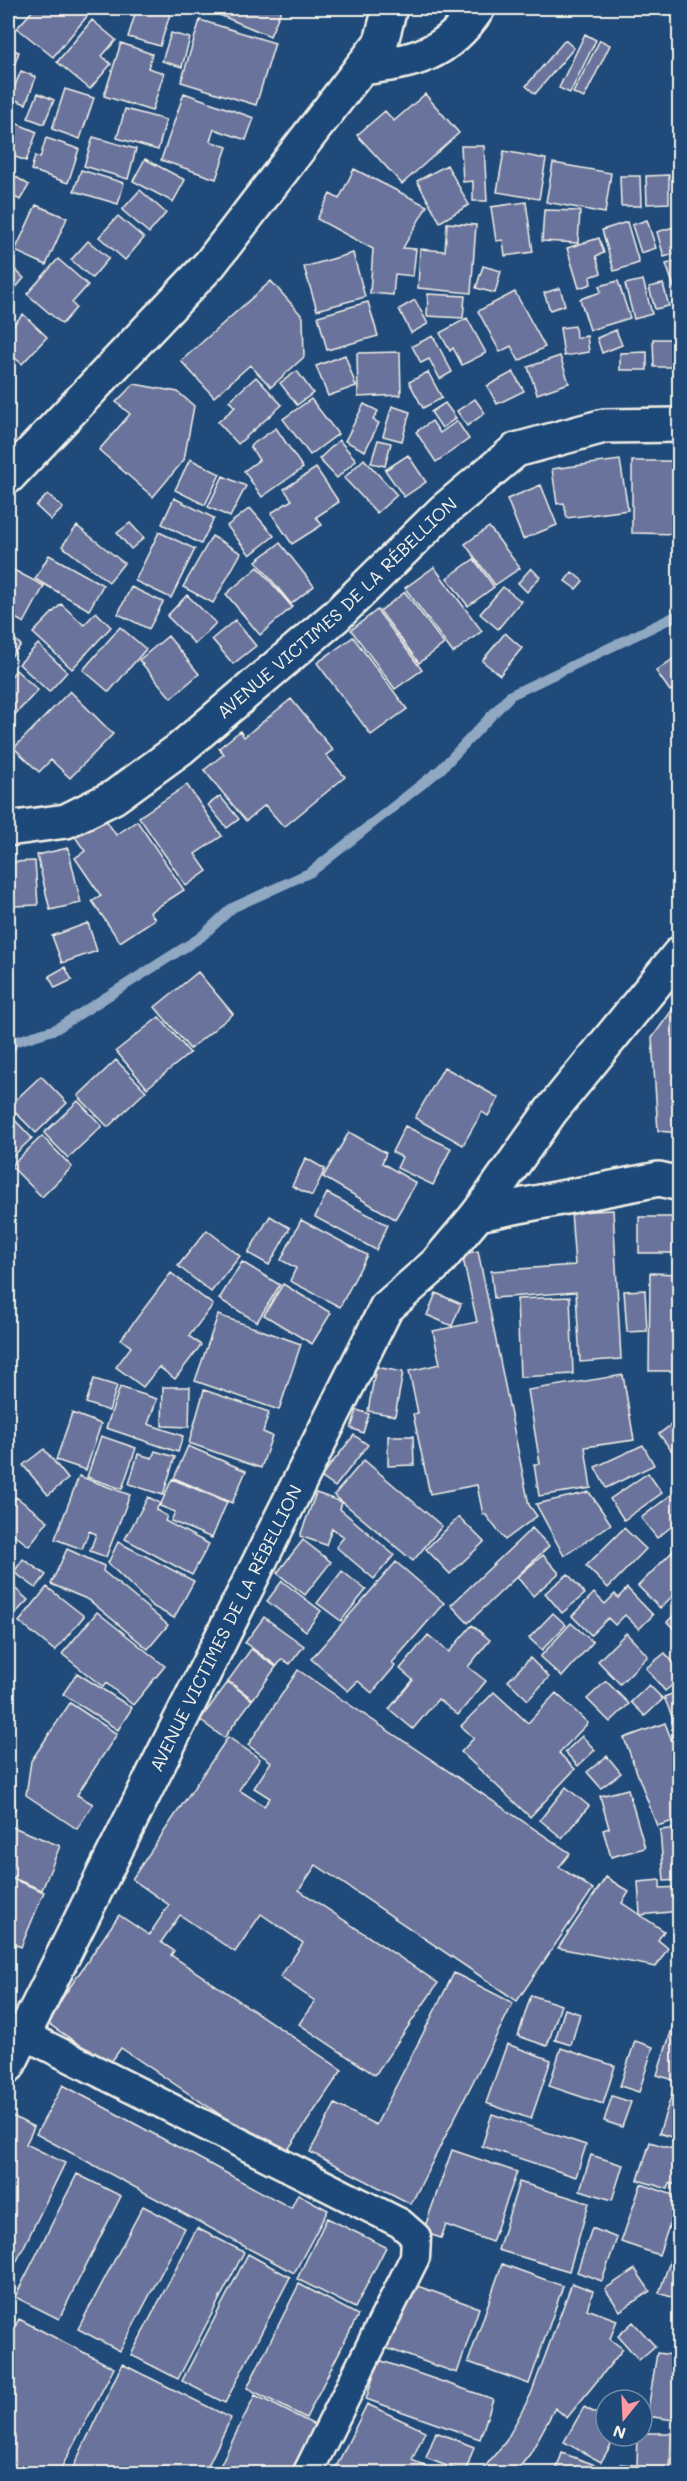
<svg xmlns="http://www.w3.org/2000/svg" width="687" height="2481" font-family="Mali,sans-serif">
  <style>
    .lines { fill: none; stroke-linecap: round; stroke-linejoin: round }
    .stream { stroke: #90a8c2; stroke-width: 10 }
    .building { fill: #6a739c; stroke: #f4f1e8; stroke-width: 1.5 }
    .minor-casing { stroke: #f4f1e8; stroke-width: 33 }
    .tertiary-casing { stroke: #f4f1e8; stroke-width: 38 }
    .trunk-casing { stroke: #f4f1e8; stroke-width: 38 }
    .minor { stroke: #1f4a7a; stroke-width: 28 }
    .tertiary { stroke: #1f4a7a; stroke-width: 33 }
    .trunk { stroke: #1f4a7a; stroke-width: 33 }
    .labels { text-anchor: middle; stroke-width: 4.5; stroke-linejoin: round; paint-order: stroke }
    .street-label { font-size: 18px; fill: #f4f1e8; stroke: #1f4a7a }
  </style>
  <rect width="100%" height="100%" fill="#1f4a7a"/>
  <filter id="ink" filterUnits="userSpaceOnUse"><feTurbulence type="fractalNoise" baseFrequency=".0167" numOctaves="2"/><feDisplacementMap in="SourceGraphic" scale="12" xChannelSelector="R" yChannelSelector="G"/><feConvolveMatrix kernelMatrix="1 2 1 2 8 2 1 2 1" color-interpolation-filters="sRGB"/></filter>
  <g filter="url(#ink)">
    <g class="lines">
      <path class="stream" d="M8 1052 14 1042 56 1029 201 937 232 908 311 872 441 769 511 695 680 614"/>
    </g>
    <path class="building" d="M35 8H46L50 11 53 8H82L89 14 53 57 17 28Z
      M137 8H172L160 46 128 37Z
      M203 8H282L270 36Z
      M92 20 116 40 102 56 111 64 90 89 57 62Z
      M200 20 275 43 256 105 181 82Z
      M171 33 190 38 182 67 162 61Z
      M585 34 596 40 570 93 559 88Z
      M565 40 574 48 535 94 526 86Z
      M600 40 610 45 584 98 573 93Z
      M121 43 152 54 148 68 164 73 152 111 104 96Z
      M8 48 19 52 8 82Z
      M21 71 36 77 26 104 10 98Z
      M65 89 94 98 80 139 52 129Z
      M38 93 54 100 44 124 28 118Z
      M184 93 254 118 246 140 214 129 210 141 227 147 216 179 161 160Z
      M425 94 459 133 402 184 357 135 385 111 394 121Z
      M125 109 166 120 158 150 117 138Z
      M13 122 37 132 26 161 8 154V137Z
      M93 137 136 149 128 179 84 166Z
      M46 138 79 149 68 183 31 170 35 156 40 158Z
      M461 146H484L487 201H473V181L463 182Z
      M504 151 546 159 539 199 497 192Z
      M145 159 185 180 173 202 133 181Z
      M553 163 611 173 605 213 546 202Z
      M447 165 469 205 440 222 417 181Z
      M354 169 427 206 403 248 416 249 413 276 395 274 393 295 370 293 373 249 317 219 330 194 339 199Z
      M81 170 124 183 118 204 74 191Z
      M13 175 29 185 20 200 8 193V184Z
      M669 175V203L647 204 646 176Z
      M620 176H640L641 206H621Z
      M140 190 166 213 149 233 122 210Z
      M526 202 533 252 505 256 503 240 496 241 491 207Z
      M36 205 67 218 46 265 15 251Z
      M544 210 580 211 578 243 542 241Z
      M118 216 144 238 125 260 99 237Z
      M647 220 656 248 641 253 632 225Z
      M627 222 639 263 614 271 602 230Z
      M447 223 476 225 471 293 418 288 420 249 445 251Z
      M680 225V252L664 257 657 232Z
      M599 238 604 253 596 256 601 273 590 277 591 284 579 288 567 248Z
      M88 241 109 258 92 278 71 260Z
      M353 253 365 297 317 310 304 267Z
      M58 259 88 285 72 303 76 308 62 324 27 294Z
      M680 260V292L676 293 666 264Z
      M8 263 24 278 8 297Z
      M483 266 501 271 495 293 476 288Z
      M643 280 652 314 634 319 625 284Z
      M271 281 303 317 304 357 271 387 250 365 214 397 181 361Z
      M618 281 630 318 590 330 580 299 601 292 599 286Z
      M663 284 669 306 655 309 649 287Z
      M560 288 565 305 550 310 544 293Z
      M515 292 545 347 519 361 511 346 500 352 478 311Z
      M428 294 465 296 463 318 427 316Z
      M415 300 428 324 411 333 399 309Z
      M680 301V323L677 324 672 303Z
      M368 302 378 336 327 350 318 316Z
      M23 314 47 337 22 364 8 352V331Z
      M467 318 486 353 462 365 453 348 450 351 440 333Z
      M575 326 576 338 587 336 589 352 564 356 560 328Z
      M616 330 622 345 602 353 597 338Z
      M433 336 452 372 440 379 429 359 421 363 412 346Z
      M653 339H673L674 367H654Z
      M400 352 401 395 358 397 357 353Z
      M647 352V370H620V353Z
      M345 355 356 386 328 396 316 366Z
      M560 356 569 383 537 394 528 367Z
      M297 371 313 393 297 405 280 383Z
      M428 372 442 398 423 408 409 382Z
      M513 372 524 391 497 404 487 386Z
      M256 377 282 405 238 444 218 422 235 407 229 401Z
      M134 384 178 392 194 406 184 460 153 497 99 450 130 414 116 402Z
      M311 399 338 434 310 455 283 419Z
      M475 399 485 413 467 426 457 411Z
      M445 403 456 418 442 428 431 412Z
      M364 404 378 411 373 420 379 423 365 451 345 441Z
      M392 406 410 412 402 441 383 436Z
      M432 421 440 433 457 421 469 439 436 462 416 432Z
      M276 428 303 468 262 497 244 471 259 460 250 446Z
      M339 440 356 460 337 478 319 459Z
      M378 440 391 443 385 466 371 463Z
      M408 455 426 482 404 497 385 470Z
      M190 459 220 474 205 505 175 490Z
      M364 459 397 495 377 513 344 478Z
      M620 460 628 510 567 518 564 503 557 504 552 469Z
      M632 461H680V534L632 533Z
      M316 468 339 502 316 517 322 525 292 544 271 513 292 500 284 489Z
      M223 476 246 486 230 517 208 507Z
      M541 485 557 525 523 539 507 499Z
      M48 494 63 508 51 520 36 506Z
      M174 498 214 518 201 544 162 524Z
      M250 508 274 536 250 555 227 526Z
      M130 523 144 538 131 549 117 533Z
      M77 526 124 563 109 582 62 546Z
      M489 527 520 568 495 585 465 544Z
      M159 532 195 549 171 598 135 581Z
      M212 536 241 553 213 603 183 587Z
      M280 543 314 586 291 604 256 561Z
      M49 555 103 585 89 610 35 579Z
      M474 559 494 587 468 606 447 578Z
      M8 567 44 586 24 623 8 614Z
      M258 567 292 607 260 635 226 594Z
      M434 567 482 631 453 653 405 588Z
      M531 568 540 577 527 592 518 583Z
      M572 572 583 581 576 589 565 581Z
      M131 587 163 602 149 629 118 614Z
      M503 587 521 601 498 629 480 614Z
      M405 592 444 644 419 663 380 611Z
      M187 595 216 623 195 644 167 616Z
      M61 604 84 625 96 612 111 627 72 669 33 633Z
      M377 610 422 670 395 689 351 630Z
      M235 620 256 646 233 664 212 639Z
      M120 627 146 649 109 692 83 670Z
      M8 633 21 645 8 660Z
      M505 633 522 648 500 675 482 661Z
      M168 636 199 674 171 698 139 660Z
      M353 637 407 709 371 735 317 663Z
      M38 644 67 672 49 692 19 664Z
      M680 654V685L670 691 656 671Z
      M16 670 38 690 8 722V680Z
      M70 691 113 734 70 778 51 760 39 772 14 748Z
      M291 699 333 750 326 755 345 777 284 827 265 805 246 821 204 770 224 754 219 748 240 731 244 737Z
      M187 785 222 836 195 854 207 871 186 886 139 817Z
      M220 796 239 819 227 828 208 805Z
      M102 814 116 835 137 821 184 890 150 912 155 919 120 942 92 901 101 896 75 858 85 851 73 834Z
      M68 848 81 903 50 910 37 855Z
      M35 861 38 905 14 906 12 862Z
      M88 923 97 951 62 963 52 936Z
      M65 967 72 980 55 988 49 976Z
      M198 972 233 1014 190 1049 155 1007Z
      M680 999V1133L658 1131 652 1038Z
      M159 1017 190 1053 147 1088 116 1051Z
      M116 1060 146 1091 108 1127 78 1096Z
      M444 1067 499 1098 488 1116 482 1112 463 1145 415 1118Z
      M41 1076 67 1103 36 1133 9 1106Z
      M78 1101 102 1126 68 1158 44 1133Z
      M9 1114 32 1138 8 1161V1115Z
      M405 1126 451 1148 433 1185 397 1168 402 1157 392 1152Z
      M349 1132 386 1153 382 1163 416 1183 395 1219 323 1177Z
      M42 1136 72 1167 42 1197 11 1166Z
      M306 1158 325 1169 312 1196 292 1186Z
      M327 1193 388 1225 376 1250 315 1217Z
      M613 1210 621 1359 580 1362 576 1292 494 1298 491 1271 575 1265 571 1212Z
      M270 1216 290 1228 269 1265 248 1253Z
      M639 1217H680V1253H639Z
      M301 1220 367 1255 340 1307 290 1281 296 1268 281 1260Z
      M207 1230 240 1256 211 1292 178 1266Z
      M478 1251 529 1505 537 1516 505 1540 485 1514 483 1515 477 1485 430 1494 413 1414 418 1413 409 1371 440 1364 433 1331 477 1322 462 1254Z
      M242 1262 280 1285 257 1322 219 1299Z
      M171 1273 213 1305 189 1336 201 1345 175 1379 159 1367 143 1387 116 1367 131 1347 121 1339Z
      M650 1273 680 1274V1371H649Z
      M283 1284 331 1313 312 1344 264 1315Z
      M645 1290 647 1331 627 1332 624 1291Z
      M436 1293 461 1304 452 1326 427 1315Z
      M570 1297 573 1374 520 1377 517 1299Z
      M218 1315 301 1344 279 1410 195 1381Z
      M376 1367 403 1372 395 1416 368 1411Z
      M623 1375 634 1440 585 1447 591 1488 539 1496 534 1464H540L528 1390Z
      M94 1379 117 1386 109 1411 86 1403Z
      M120 1387 157 1399 148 1424 183 1436 178 1452 106 1428Z
      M163 1387H190L189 1427 162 1426Z
      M204 1390 269 1412 263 1432 272 1436 261 1468 189 1443Z
      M357 1410 369 1414 363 1433 351 1428Z
      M72 1413 101 1424 86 1470 56 1460Z
      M680 1418V1462L659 1434Z
      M354 1435 368 1445 335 1487 321 1477Z
      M101 1436 136 1448 122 1489 87 1477Z
      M388 1436H413L414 1465 388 1466Z
      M643 1445 654 1465 606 1488 595 1467Z
      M188 1446 246 1471 232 1503 174 1478Z
      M44 1449 68 1479 48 1495 23 1465Z
      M155 1451 175 1457 163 1495 129 1484 138 1454 152 1458Z
      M364 1460 442 1526 413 1561 334 1495Z
      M648 1473 662 1493 624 1520 610 1499Z
      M79 1476 130 1495 106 1557 90 1551 96 1534 89 1531 82 1549 55 1539Z
      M172 1479 227 1502 212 1538 171 1521 175 1512 160 1506Z
      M680 1488V1520L657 1538 641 1518Z
      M589 1492 611 1524 564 1556 536 1504Z
      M316 1493 342 1502 340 1509 394 1555 374 1579 336 1547 344 1537 332 1528 326 1545 300 1536Z
      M16 1497 48 1521 29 1546 8 1530V1508Z
      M148 1497 160 1503 156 1510 167 1516 165 1521 209 1544 192 1575 125 1539Z
      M459 1517 484 1542 450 1574 426 1549Z
      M532 1528 549 1546 468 1623 451 1605Z
      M624 1528 646 1549 608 1588 586 1566Z
      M303 1540 331 1562 305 1595 277 1573Z
      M118 1542 194 1581 174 1618 152 1606 108 1563Z
      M676 1548 680 1551V1589L660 1608 638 1586Z
      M67 1549 104 1566 103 1571 168 1625 148 1649 89 1600 51 1584Z
      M543 1555 559 1573 533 1596 517 1577Z
      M23 1559 46 1575 36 1588 14 1572Z
      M396 1562 444 1603 392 1663 395 1666 372 1693 358 1681 348 1691 311 1659Z
      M342 1571 366 1590 341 1621 317 1603Z
      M568 1574 585 1594 562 1613 545 1593Z
      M282 1581 321 1611 306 1631 267 1601Z
      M8 1582 28 1600 12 1617 8 1613Z
      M47 1587 84 1616 55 1651 19 1622Z
      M627 1588 653 1615 639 1629 625 1615 615 1625 608 1618 591 1635 572 1616 594 1593 605 1604 615 1594 618 1598Z
      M680 1609V1635L667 1622Z
      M97 1612 165 1666 133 1705 106 1683 103 1687 62 1654Z
      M553 1613 566 1625 542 1650 529 1638Z
      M264 1617 304 1646 290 1664 282 1659 277 1666 245 1643Z
      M571 1623 593 1642 562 1677 540 1657Z
      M472 1625 490 1640 468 1667 486 1681 458 1715 438 1699 413 1729 389 1709 413 1680 400 1669 428 1635 449 1652Z
      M626 1633 648 1656 620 1684 598 1661Z
      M251 1649 276 1667 253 1699 228 1681Z
      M665 1653 680 1670V1679L665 1691 646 1668Z
      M530 1658 549 1677 528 1700 508 1681Z
      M298 1670 570 1853 559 1867 593 1889 517 2001 316 1865 299 1890 438 1983 375 2075 299 2024 315 2001 280 1977 303 1943 261 1914 235 1952 180 1915 161 1942 174 1951 171 1955 342 2070 283 2157 121 2048 109 2065 46 2022 119 1915 149 1935 169 1905 132 1879 228 1737 260 1759 239 1790 264 1806 270 1798 254 1788 271 1762 248 1745Z
      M77 1673 132 1708 118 1730 63 1694Z
      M606 1681 629 1704 610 1722 587 1699Z
      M228 1682 252 1700 224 1738 200 1720Z
      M649 1685 663 1699 645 1716 631 1702Z
      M680 1691V1736L664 1697Z
      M494 1692 528 1723 556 1693 588 1723 559 1753 575 1769 530 1817 461 1752 474 1738 461 1726Z
      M70 1703 117 1734 77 1795 93 1804 77 1829 26 1795 31 1761Z
      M665 1723 680 1762V1819L657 1826 624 1738Z
      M582 1736 595 1750 578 1766 565 1752Z
      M607 1756 621 1773 601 1788 587 1772Z
      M566 1787 589 1806 562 1838 540 1820Z
      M628 1789 645 1848 611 1857 603 1830 609 1828 600 1796Z
      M14 1790 15 1810H8V1791Z
      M8 1825 60 1846 42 1890 8 1876Z
      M680 1828V1880L664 1881 660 1830Z
      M8 1877 44 1892 21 1947 8 1941Z
      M606 1877 629 1892 622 1903 664 1931 658 1940 668 1948 656 1967 558 1948Z
      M660 1880V1888L680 1887V1911L640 1915 638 1882Z
      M454 1973 513 2003 411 2204 310 2152 335 2104 376 2125Z
      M531 1995 561 2005 547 2046 518 2036Z
      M565 2009 580 2014 571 2045 555 2040Z
      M673 2026 680 2028V2082L657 2075Z
      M635 2041 653 2047 639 2092 620 2086Z
      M507 2044 551 2060 531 2119 486 2103Z
      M561 2048 615 2066 603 2104 549 2086Z
      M63 2085 291 2208 298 2194 328 2210 294 2273 36 2134Z
      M675 2085 680 2087V2140L659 2133Z
      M612 2096 631 2102 622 2127 604 2121Z
      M8 2114 34 2127 26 2144 65 2163 8 2279Z
      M492 2114 586 2145 576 2177 482 2146Z
      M650 2142 680 2151V2186L670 2183 668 2189 638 2180Z
      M452 2150 517 2172 492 2242 446 2225 441 2238 423 2232Z
      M591 2155 623 2165 612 2200 580 2190Z
      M77 2174 121 2196 59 2319 15 2297Z
      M519 2182 589 2203 569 2271 498 2250Z
      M641 2184 679 2197 659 2255 621 2242Z
      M143 2206 185 2228 120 2351 78 2329Z
      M327 2218 386 2247 355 2308 297 2279Z
      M197 2228 244 2252 178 2379 131 2355Z
      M592 2228 617 2238 602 2281 577 2272Z
      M680 2232V2300L659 2293Z
      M248 2254 290 2277 225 2403 182 2381Z
      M502 2264 563 2286 529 2384 468 2362Z
      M635 2269 650 2291 620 2311 605 2289Z
      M409 2283 479 2308 457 2373 386 2348Z
      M572 2283 593 2291 587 2309 617 2320 610 2339 623 2349 567 2418 555 2408 530 2454 514 2474H479L506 2441 531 2394Z
      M299 2284 358 2315 306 2418 247 2388Z
      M19 2319 114 2368 58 2474H8V2340Z
      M633 2322 655 2346 639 2360 618 2336Z
      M657 2353 680 2356V2421L647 2416Z
      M379 2360 493 2399 480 2439 366 2399Z
      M122 2364 231 2418 204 2474H70Z
      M255 2395 321 2428 298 2474H216Z
      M367 2404 425 2431 412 2460 441 2474H339L334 2471Z
      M584 2407 606 2419V2436H616L601 2462 564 2442Z
      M436 2432 474 2447 465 2473 426 2458Z
      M642 2433H671L670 2474H620V2464L637 2465 638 2436H642Z
      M562 2453 601 2467 598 2474H555Z"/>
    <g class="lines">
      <g class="minor-casing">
        <path id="minor" d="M25 2035 400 2223 416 2237 415 2257 307 2474"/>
      </g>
      <g class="tertiary-casing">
        <path id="tertiary" d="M478 1214 659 1179 680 1184"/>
      </g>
      <g class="trunk-casing">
        <g id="trunk">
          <path d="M361 68C414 62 447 55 478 8"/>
          <path d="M8 477 210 264 381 42 390 8"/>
          <path id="s1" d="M8 829 66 821 114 797 180 749 336 616 443 511 516 450 604 426 680 425"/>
          <path id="s2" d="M8 2066 386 1308 436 1264 478 1214 551 1111 680 953"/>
        </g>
      </g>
      <use href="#minor" class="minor"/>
      <use href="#tertiary" class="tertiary"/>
      <use href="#trunk" class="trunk"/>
    </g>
  </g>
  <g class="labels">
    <g class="street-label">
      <text dy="6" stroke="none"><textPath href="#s1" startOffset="405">AVENUE VICTIMES DE LA RÉBELLION</textPath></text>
      <text dy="6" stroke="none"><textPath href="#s2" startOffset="489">AVENUE VICTIMES DE LA RÉBELLION</textPath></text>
    </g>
  </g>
  <rect width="687" height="2481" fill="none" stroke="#1f4a7a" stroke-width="30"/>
  <rect x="15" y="15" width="657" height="2451" fill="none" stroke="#f4f1e8" stroke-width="2" filter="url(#ink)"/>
  <g transform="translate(624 2418) rotate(198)"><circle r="28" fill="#1f4a7a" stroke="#748da6" stroke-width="1.5"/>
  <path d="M0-4.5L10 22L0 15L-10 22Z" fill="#ff9aa2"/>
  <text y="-9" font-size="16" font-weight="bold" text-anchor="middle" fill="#f4f1e8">N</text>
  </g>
</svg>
